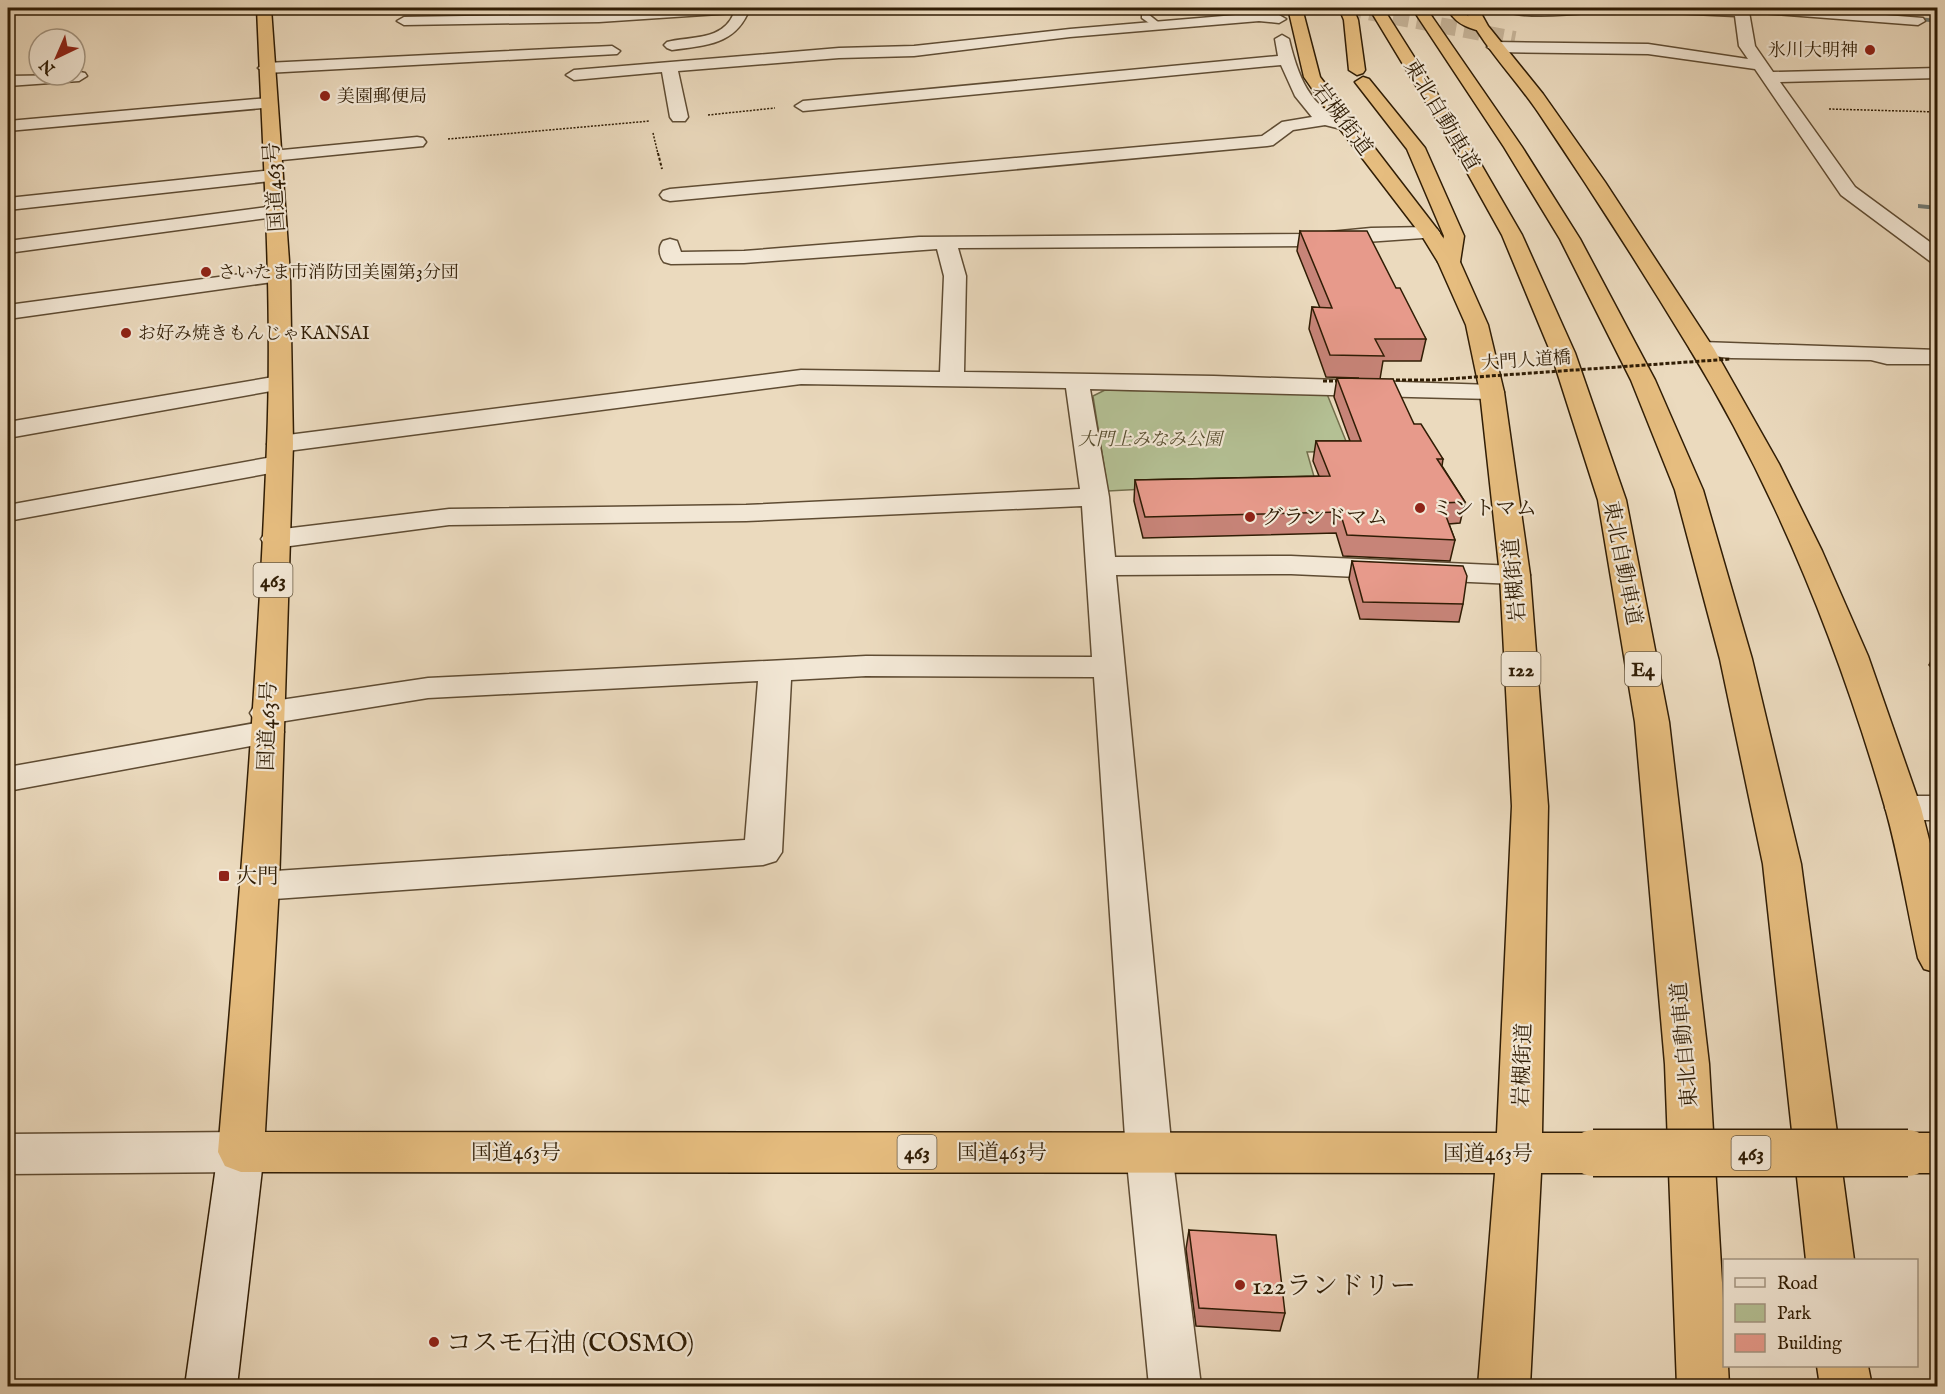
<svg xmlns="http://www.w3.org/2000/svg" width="1945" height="1394" font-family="'IM FELL English','Noto Serif JP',serif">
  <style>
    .green { fill: #b4c094; stroke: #726e4c; stroke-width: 1.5 }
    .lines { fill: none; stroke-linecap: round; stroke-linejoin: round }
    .stream { fill: #717a73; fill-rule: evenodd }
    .minor-tunnel { stroke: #c6b499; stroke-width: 16; stroke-dasharray: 16 8; stroke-linecap: butt }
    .service-casing { stroke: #5f4c33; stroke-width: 3 }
    .minor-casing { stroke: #5f4c33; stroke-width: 3 }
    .tertiary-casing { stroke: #5f4c33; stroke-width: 3 }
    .secondary-casing { stroke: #301d05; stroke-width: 3 }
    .trunk-casing { stroke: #301d05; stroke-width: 3 }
    .motorway-casing { stroke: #301d05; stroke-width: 3 }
    .path-far1 { stroke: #301d05; stroke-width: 1.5; stroke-dasharray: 2 1.5; stroke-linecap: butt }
    .path { stroke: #301d05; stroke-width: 2; stroke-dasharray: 3 2; stroke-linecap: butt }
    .service { fill: #f2e7d5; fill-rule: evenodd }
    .minor { fill: #f2e7d5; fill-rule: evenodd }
    .tertiary { fill: #f2e7d5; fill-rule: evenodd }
    .secondary { fill: #f2e7d5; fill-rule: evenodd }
    .trunk { fill: #e6bd7f; fill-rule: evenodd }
    .motorway { fill: #e6bd7f; fill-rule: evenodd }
    .trunk-bridge-casing { stroke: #301d05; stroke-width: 49; stroke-linecap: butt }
    .path-bridge { stroke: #301d05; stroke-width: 3; stroke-dasharray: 4 2; stroke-linecap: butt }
    .trunk-bridge { stroke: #e6bd7f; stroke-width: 46 }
    .wall { fill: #c78478; stroke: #301d05; stroke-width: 1.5 }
    .building { fill: #e79a8b; stroke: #301d05; stroke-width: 1.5 }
    .poi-dot { fill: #8f2418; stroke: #f2e7d5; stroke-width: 2 }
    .labels { text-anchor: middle; stroke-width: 4.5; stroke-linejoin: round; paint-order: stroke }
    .far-poi-label { font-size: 18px; fill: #301d05; stroke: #f2e7d5; text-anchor: start }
    .far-street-label { font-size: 18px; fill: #301d05; stroke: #f2e7d5 }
    .far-park-label { font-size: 18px; font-style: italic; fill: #584e30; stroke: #f2e7d5 }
    .shield { fill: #f2e7d5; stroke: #6a5a43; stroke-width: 1.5 }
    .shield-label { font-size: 20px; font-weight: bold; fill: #301d05 }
    .street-label { font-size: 21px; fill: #301d05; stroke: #f2e7d5 }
    .poi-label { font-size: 21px; fill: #301d05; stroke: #f2e7d5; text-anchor: start }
    .near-poi-label { font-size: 26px; fill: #301d05; stroke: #f2e7d5; text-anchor: start }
  </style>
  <rect width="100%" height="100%" fill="#ebdabe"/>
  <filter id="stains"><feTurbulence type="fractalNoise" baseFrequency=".00333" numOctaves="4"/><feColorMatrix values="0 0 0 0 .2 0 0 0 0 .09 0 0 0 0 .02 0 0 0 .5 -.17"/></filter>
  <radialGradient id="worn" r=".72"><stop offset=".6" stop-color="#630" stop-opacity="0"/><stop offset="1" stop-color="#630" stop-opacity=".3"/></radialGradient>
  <path class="green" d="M1105 390 1327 394 1350 451 1307 452 1315 480 1108 491 1093 396Z"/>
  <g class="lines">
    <path class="stream" d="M1772 8H1801L1803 9 1800 11Z
      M1906 16 1938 19V23L1904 19Z
      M1918 204 1938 206V210L1918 208Z"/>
    <path class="minor-tunnel" d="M1346 8 1515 39"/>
    <g class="service-casing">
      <path id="service" d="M1142 14H1148L1163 26 1156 28 1142 18Z"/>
    </g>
    <g class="minor-casing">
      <path id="minor" d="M689 8H750C736 45 707 45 672 50L667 48 664 45 667 42C691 36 723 41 734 13L599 22 404 25 397 21 404 17 599 14Z
        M1499 8H1606L1599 12C1579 14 1512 21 1499 8Z
        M1644 8H1798L1923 18 1925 21 1918 25 1749 12 1755 46 1773 72 1938 68V78L1780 82 1855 187 1938 248V264L1931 262 1841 195 1755 69 1648 54 1495 52 1487 47 1495 42 1648 44 1748 59 1739 46 1735 16 1651 12Z
        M1259 13 1279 15 1286 19 1279 23 1259 21 1070 37 914 56 839 58 678 71 688 117 685 121H673L670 117 662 72 574 80 566 75 574 70 839 48 914 46 1070 29Z
        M1282 35 1289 39C1297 73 1310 111 1347 120L1350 124 1347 128 1341 129 1325 125 1293 130 1273 145 1267 146 670 201 663 199 660 195 663 191 670 189 1262 136 1282 122 1312 117 1295 96 1281 65 803 111 795 106 803 101 1278 56 1275 39Z
        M612 46 620 51 617 54 266 73 258 68 266 63Z
        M75 71 85 73 87 76 79 81 8 86V76L75 75Z
        M268 98 274 99 276 103 274 107 8 131V121Z
        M417 137 423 138 426 142 423 146 272 161 266 160 263 156 266 152 272 151Z
        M273 170 280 172 282 176 280 180 8 210V198Z
        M275 206 282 208 285 212 282 216 8 253V241Z
        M1430 227 1437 229 1440 233 1437 237 1309 246 958 248 966 276 964 372 1214 376 1492 385 1501 387 1504 392 1501 397 1492 399 1090 389 1109 497 1115 557 1291 556 1515 566 1525 569 1530 575 1525 581 1515 584 1291 574 1116 575 1172 1152 1201 1386H1149L1126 1152 1094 677 866 676 791 680 782 852 776 861 763 865 260 900 247 896 241 886 247 876 260 872 745 840 758 681 428 698 273 723 279 724 284 732 279 740 267 743 8 791V767L261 722 255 721 250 713 255 705 267 702 428 678 866 656 1092 657 1082 506 746 521 449 525 275 548 265 545 261 539 265 533 275 530 449 509 746 505 1080 489 1066 388 801 384 280 452 271 450 267 444 271 438 280 436 801 370 940 372 944 276 937 249 744 263 671 264 664 262C659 256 658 247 663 241L670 239 677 241 681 252 744 251 919 237 1309 234 1371 228Z
        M279 269 287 270 290 275 287 280 8 319V305Z
        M1702 342 1938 350V364H1887L1871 360 1731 358 1694 354 1690 349 1694 344Z
        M279 376 288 378 291 383 288 388 8 438V422Z
        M278 456 287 458 291 464 287 470 8 521V505Z
        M1903 796H1938V820H1903L1890 817 1885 808 1890 799Z"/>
    </g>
    <g class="tertiary-casing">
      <path id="tertiary" d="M241 1132 257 1138 264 1152 257 1166 241 1172 8 1174V1134Z"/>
    </g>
    <g class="secondary-casing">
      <path id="secondary" d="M241 1132 257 1138 264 1152 237 1386H185L218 1152 225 1138Z"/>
    </g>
    <g class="trunk-casing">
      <path id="trunk" d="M257 8H271L290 275 293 444 279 886 265 1132 1497 1133 1512 806 1500 575 1480 392 1466 325 1438 262 1422 236 1340 129 1304 77 1288 8H1302L1320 77 1437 229 1460 262 1488 325 1504 392 1530 575 1548 806 1542 1133H1593L1609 1139 1616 1153 1609 1167 1593 1173H1541L1530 1386H1478L1495 1173 241 1172 225 1166 218 1152C238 917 258 681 267 445 273 300 263 154 257 8Z
        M1464 8H1478L1488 26 1543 94 1605 182 1714 349 1779 464 1822 551 1868 656 1921 808 1938 875V973L1924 969 1918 958C1907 908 1899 856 1885 807 1839 647 1775 488 1688 346 1640 267 1590 189 1538 112 1514 77 1483 46 1464 8Z
        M1908 1133H1938V1173H1908L1892 1167 1885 1153 1892 1139Z"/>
    </g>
    <g class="motorway-casing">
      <path id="motorway" d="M1339 8H1353L1358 20 1365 70 1363 73 1357 75 1349 70 1344 20Z
        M1369 8H1383L1471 147 1522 235 1575 353 1626 500 1669 722 1709 1064 1724 1316V1366H1728L1729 1386H1677L1665 1064 1635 722 1598 500 1551 353 1502 235 1453 147Z
        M1412 8H1426L1522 147 1580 239 1655 380 1703 490 1752 659 1801 864 1854 1260H1806L1763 864 1720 659 1675 490 1631 380 1560 239 1504 147Z
        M1447 8H1461L1465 14 1488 27 1481 31C1466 28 1454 22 1447 8Z
        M1363 77 1369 79 1425 148 1464 236 1460 262 1456 266 1449 268 1442 266 1438 262 1444 236 1407 149 1355 82Z
        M1817 1366H1868L1872 1386H1820Z"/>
    </g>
    <path class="path-far1" d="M1829 109 1938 112
      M708 115 775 108
      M653 133 658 154
      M448 139 650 121"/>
    <path class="path" d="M658 153 662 169"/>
    <use href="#service" class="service"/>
    <use href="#minor" class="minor"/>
    <use href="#tertiary" class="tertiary"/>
    <use href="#secondary" class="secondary"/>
    <use href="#trunk" class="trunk"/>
    <use href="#motorway" class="motorway"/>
    <g class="trunk-bridge-casing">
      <path id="trunk-bridge" d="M1593 1153H1908"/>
    </g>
    <path class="path-bridge" d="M1390 380H1433L1731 359
      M1323 381H1341"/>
    <use href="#trunk-bridge" class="trunk-bridge"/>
  </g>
  <path class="wall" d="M1300 231 1396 288 1426 339 1421 361H1383L1380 379 1414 424 1443 459 1442 466 1465 502 1460 523 1449 524 1455 540 1450 561 1343 556 1336 533 1143 538 1134 501 1135 480 1319 476 1313 461 1316 441H1350L1334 397 1337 378H1359L1326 377 1309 329 1312 307 1320 308 1297 251Z
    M1352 561 1463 604 1459 622 1360 619 1349 579Z
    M1938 648V676L1929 665Z
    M1189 1230 1285 1313 1280 1331 1196 1326 1186 1249Z"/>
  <path class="building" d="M1300 231H1367L1396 288H1400L1426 339H1375L1384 356 1330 355 1312 307 1332 308Z
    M1337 378 1393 379 1414 424H1421L1443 459H1437L1465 502 1441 503 1455 540 1347 535 1340 512 1145 517 1135 480 1330 476 1316 441H1361Z
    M1352 561 1463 566 1467 576 1463 604 1363 602Z
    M1189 1230 1276 1235 1285 1313 1199 1308Z"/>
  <g class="poi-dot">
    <circle cx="1870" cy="50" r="6"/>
    <circle cx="325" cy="96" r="6"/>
    <circle cx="206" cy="272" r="6"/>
    <circle cx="126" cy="333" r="6"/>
    <circle cx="1420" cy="508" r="6"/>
    <circle cx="1250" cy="517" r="6"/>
    <rect x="218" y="870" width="12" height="12" rx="3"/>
    <circle cx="1240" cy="1285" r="6"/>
    <circle cx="434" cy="1342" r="6"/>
  </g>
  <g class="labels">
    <g class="far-poi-label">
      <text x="1858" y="56" text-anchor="end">氷川大明神</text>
      <text x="337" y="102">美園郵便局</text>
      <text x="218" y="278">さいたま市消防団美園第3分団</text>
      <text x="138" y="339">お好み焼きもんじゃKANSAI</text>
    </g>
    <g class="far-street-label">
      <text transform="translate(1526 360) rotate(-4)" y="6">大門人道橋</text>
    </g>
    <g class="far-park-label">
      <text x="1150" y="445">大門上みなみ公園</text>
    </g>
    <g class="shield">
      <rect x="253.5" y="563" width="39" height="34" rx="4.5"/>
      <rect x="1501.5" y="652" width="39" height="34" rx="4.5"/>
      <rect x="1625" y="652" width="36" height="34" rx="4.5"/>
      <rect x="897.5" y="1135" width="39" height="34" rx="4.5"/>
      <rect x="1731.5" y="1136" width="39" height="34" rx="4.5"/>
    </g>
    <g class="shield-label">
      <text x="273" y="587">463</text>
      <text x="1521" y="676">122</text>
      <text x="1643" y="676">E4</text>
      <text x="917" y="1159">463</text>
      <text x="1751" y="1160">463</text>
    </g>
    <g class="street-label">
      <text transform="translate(1442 115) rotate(59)" y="7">東北自動車道</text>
      <text transform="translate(1343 119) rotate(53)" y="7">岩槻街道</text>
      <text transform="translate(274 187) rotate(-94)" y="7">国道463号</text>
      <text transform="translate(1623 563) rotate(79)" y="7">東北自動車道</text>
      <text transform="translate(1514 580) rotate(-95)" y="7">岩槻街道</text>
      <text transform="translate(267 726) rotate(-88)" y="7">国道463号</text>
      <text transform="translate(1684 1045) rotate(-95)" y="7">東北自動車道</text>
      <text transform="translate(1522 1065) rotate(-88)" y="7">岩槻街道</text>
      <text x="516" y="1159">国道463号</text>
      <text x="1002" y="1159">国道463号</text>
      <text x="1488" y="1160">国道463号</text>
    </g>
    <g class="poi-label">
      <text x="1432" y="515">ミントマム</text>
      <text x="1262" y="524">グランドマム</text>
      <text x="236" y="883">大門</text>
    </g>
    <g class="near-poi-label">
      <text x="1252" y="1294">122ランドリー</text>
      <text x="446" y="1351">コスモ石油 (COSMO)</text>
    </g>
  </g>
  <rect width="1945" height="1394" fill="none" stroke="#ebdabe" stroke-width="30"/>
  <rect x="9" y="9" width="1927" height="1376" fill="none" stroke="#301d05" stroke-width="3"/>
  <rect x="15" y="15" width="1915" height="1364" fill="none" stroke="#301d05" stroke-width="1.5"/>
  <rect x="1723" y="1259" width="195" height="108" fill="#f2e7d5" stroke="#a49682" stroke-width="1.5"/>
  <rect x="1735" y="1278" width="30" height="9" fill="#f2e7d5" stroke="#a49682" stroke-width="1.5"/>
  <text x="1777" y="1289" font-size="18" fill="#301d05">Road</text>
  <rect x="1735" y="1304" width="30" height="18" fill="#b4c094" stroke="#a49682" stroke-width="1.5"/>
  <text x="1777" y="1319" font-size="18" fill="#301d05">Park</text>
  <rect x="1735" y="1334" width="30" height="18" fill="#e79a8b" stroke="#a49682" stroke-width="1.5"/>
  <text x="1777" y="1349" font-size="18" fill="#301d05">Building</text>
  <g transform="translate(57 57) rotate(224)"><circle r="28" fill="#f2e7d5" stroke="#a49682" stroke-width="1.5"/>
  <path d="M0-4.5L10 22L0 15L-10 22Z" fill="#8f2418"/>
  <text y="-9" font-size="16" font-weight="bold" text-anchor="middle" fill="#301d05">N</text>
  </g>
  <rect width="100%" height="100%" filter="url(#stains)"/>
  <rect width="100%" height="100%" fill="url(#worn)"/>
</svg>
